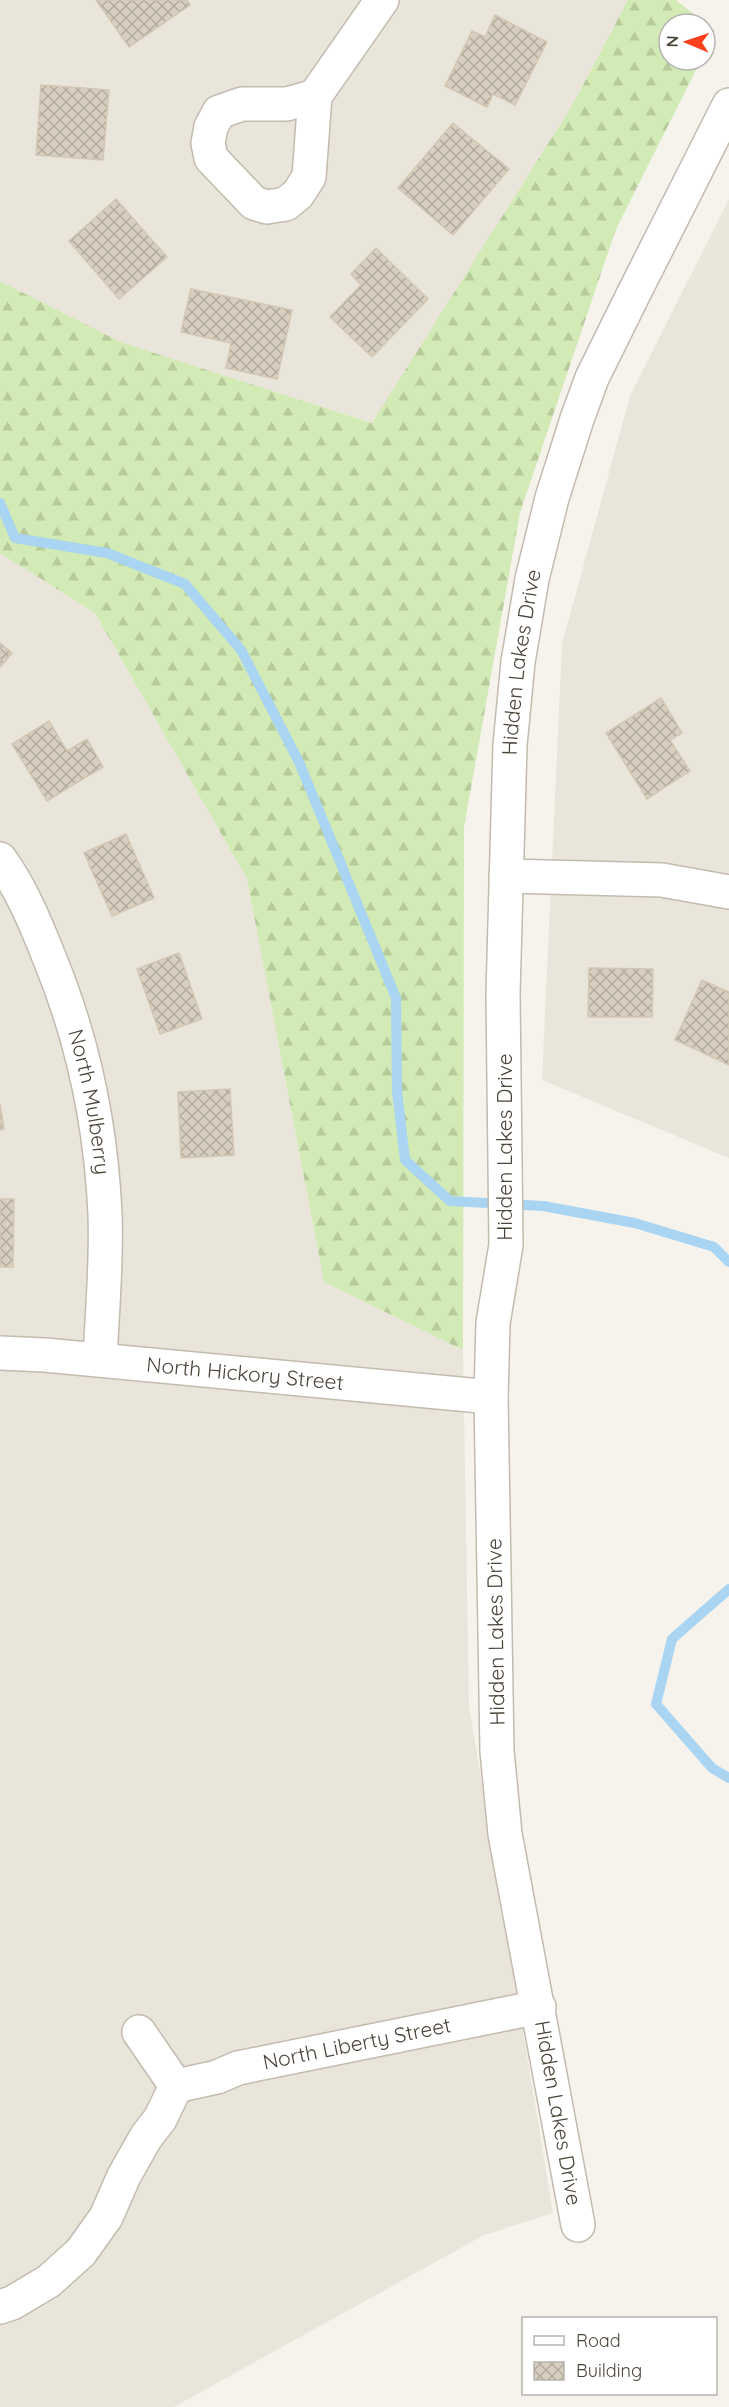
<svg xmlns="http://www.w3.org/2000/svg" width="729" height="2407" font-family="Quicksand,sans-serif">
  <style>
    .residential { fill: #eae5da }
    .forest { fill: url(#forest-firs) }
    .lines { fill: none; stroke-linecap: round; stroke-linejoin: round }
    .stream { stroke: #a9d4f2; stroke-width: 10 }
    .building { fill: url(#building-cross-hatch); stroke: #d3c7b4; stroke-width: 1.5 }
    .minor-casing { stroke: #c2bbae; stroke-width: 36 }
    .minor { stroke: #fff; stroke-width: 33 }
    .labels { text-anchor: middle; stroke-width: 6; stroke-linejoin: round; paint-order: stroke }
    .street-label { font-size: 21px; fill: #4b4439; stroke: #fff }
  </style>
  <defs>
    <pattern id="forest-firs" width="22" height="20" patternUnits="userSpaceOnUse" patternTransform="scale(1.5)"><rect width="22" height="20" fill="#d2eab5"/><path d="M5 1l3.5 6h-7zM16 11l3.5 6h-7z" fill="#b6ca9c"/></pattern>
    <pattern id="building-cross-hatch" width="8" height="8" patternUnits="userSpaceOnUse" patternTransform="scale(1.5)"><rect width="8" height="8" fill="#d8cfc1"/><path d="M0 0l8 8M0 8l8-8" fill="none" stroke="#b1aa9e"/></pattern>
  </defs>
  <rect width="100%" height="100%" fill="#f6f3ec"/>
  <path class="residential" d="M0 0H628L573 104 373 423 120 343 0 281Z
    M729 199V1158L542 1080 562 644 630 396Z
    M0 553 95 613 247 879 324 1282 463 1350 469 1706 553 2213 484 2235 174 2407H0Z"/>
  <path class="forest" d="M628 0H676L715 31 705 51V24H669V60H701L616 229 520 513 464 827 463 1350 324 1282 247 879 95 613 0 553V281L120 342 372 423 573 104Z"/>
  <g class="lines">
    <path class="stream" d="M0 503 15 538 107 553 185 584 241 650 299 762 396 998 397 1091 405 1160 450 1201 543 1206 635 1223 714 1247 729 1262
      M729 1589 672 1639 656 1704 712 1768 729 1778"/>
  </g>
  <path class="building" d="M96 0H187L190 5 129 47Z
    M495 15 547 42 515 105 493 94 487 107 445 86 472 31 485 37Z
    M41 85 109 90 103 160 36 155Z
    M453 123 509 169 453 235 398 188Z
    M116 199 167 257 119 299 69 241Z
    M376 248 428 299 372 357 330 317 361 285 351 274Z
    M191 289 292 310 277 379 226 368 231 343 181 332Z
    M0 643 12 653 0 667Z
    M661 698 682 733 670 740 690 771 647 799 606 733Z
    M49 721 67 751 87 739 103 767 47 801 12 744Z
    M126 834 154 898 112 916 84 853Z
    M179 953 202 1019 160 1034 137 969Z
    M589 968 653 969 652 1017H588Z
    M702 980 729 992V1065L675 1040Z
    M230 1089 234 1155 181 1158 178 1092Z
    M0 1104 4 1129 0 1130Z
    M0 1199H14L13 1267H0Z"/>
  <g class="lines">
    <g class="minor-casing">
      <g id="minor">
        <path d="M315 96 287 104H242L219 112 211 127 208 143 211 158 254 203 267 207 286 204 298 194 309 177 315 96 382 0"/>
        <path id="s1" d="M0 859C21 888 36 924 49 957 83 1039 101 1125 105 1214 107 1262 102 1312 100 1360"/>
        <path d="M506 876 662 880 729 892"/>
        <path id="s2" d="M0 1353 45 1355 491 1397"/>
        <path d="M139 2032 176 2086"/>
        <path id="s3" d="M578 2225 505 1834 497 1751 491 1397 493 1323 506 1245 503 994 510 745 518 662 532 579 552 498 577 419 592 378 634 293 729 105"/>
        <path id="s4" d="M0 2307 12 2303 49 2281 81 2252 106 2217 124 2176 146 2137 160 2119 176 2086 217 2077 238 2068 539 2007"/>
      </g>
    </g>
    <use href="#minor" class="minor"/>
  </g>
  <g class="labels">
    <g class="street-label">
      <text dy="7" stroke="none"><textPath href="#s3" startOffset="1572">Hidden Lakes Drive</textPath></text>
      <text dy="7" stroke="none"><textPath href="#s1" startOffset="261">North Mulberry</textPath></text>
      <text transform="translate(505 1147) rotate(-90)" y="7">Hidden Lakes Drive</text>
      <text dy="7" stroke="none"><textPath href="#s2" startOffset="246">North Hickory Street</textPath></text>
      <text transform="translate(496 1632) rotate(-91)" y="7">Hidden Lakes Drive</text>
      <text dy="7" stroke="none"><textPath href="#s4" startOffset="477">North Liberty Street</textPath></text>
      <text transform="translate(558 2113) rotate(80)" y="7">Hidden Lakes Drive</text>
    </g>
  </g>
  <rect x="522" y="2317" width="195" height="78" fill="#ffffff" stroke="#b7b4b0" stroke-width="1.5"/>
  <rect x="534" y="2336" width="30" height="9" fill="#ffffff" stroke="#b7b4b0" stroke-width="1.5"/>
  <text x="576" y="2347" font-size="18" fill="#4b4439">Road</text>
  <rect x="534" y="2362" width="30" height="18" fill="url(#building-cross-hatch)" stroke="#b7b4b0" stroke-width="1.5"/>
  <text x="576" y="2377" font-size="18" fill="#4b4439">Building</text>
  <g transform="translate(687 42) rotate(272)"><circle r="28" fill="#ffffff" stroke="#b7b4b0" stroke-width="1.5"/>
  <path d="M0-4.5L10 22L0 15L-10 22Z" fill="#fc3f1d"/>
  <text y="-9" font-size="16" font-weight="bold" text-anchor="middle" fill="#4b4439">N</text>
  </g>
</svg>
